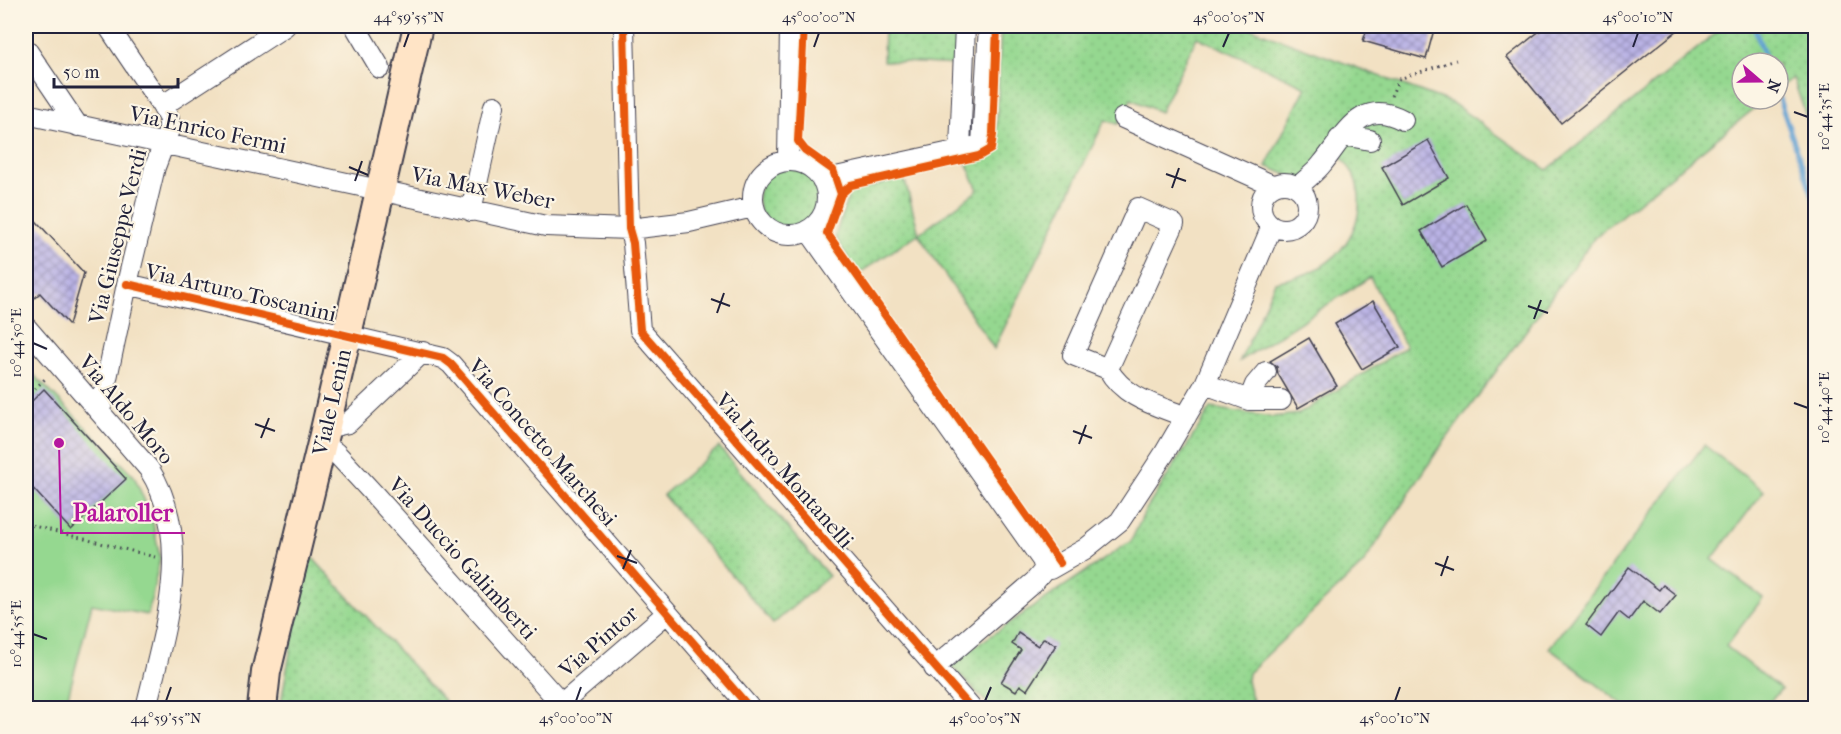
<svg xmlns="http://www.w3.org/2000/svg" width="1841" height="734" font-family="'IM FELL French Canon',serif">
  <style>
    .grass { fill: url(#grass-dots); stroke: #5c7d66; stroke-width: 1.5 }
    .green { fill: #95d890; stroke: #5c7d66; stroke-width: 1.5 }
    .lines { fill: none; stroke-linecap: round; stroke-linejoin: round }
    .stream { stroke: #60a0d2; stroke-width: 5 }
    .building { fill: url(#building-cross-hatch) }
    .minor-casing { stroke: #413f4f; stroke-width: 22 }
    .secondary-casing { stroke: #413f4f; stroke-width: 32 }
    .path { stroke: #413f4f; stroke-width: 3; stroke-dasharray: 1.5 4.5; stroke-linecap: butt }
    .minor { stroke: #fff; stroke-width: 20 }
    .secondary { stroke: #ffe4c6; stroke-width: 28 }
    .cycleway-casing { stroke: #fcf5e5; stroke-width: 11 }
    .cycleway { stroke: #e8590c; stroke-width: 8 }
    .ticks { fill: none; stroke: #22223b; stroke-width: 2 }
    .labels { text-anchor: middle; stroke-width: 4.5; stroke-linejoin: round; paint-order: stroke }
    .street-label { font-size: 22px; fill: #22223b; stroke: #fcf5e5 }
    .leader { fill: none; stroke: #b5179e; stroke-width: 2 }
    .callout-dot { fill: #b5179e; stroke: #fcf5e5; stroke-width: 2 }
    .callout-label { font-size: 24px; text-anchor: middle; font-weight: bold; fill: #b5179e; stroke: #fcf5e5; stroke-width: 4.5; stroke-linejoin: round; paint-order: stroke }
    .neatline { fill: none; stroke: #22223b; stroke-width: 2 }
    .ticks-label { font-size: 15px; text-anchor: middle; fill: #22223b }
  </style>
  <defs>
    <pattern id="grass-dots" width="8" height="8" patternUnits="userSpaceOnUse" patternTransform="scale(1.5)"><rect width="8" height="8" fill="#95d890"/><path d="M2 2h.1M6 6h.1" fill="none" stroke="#80b97d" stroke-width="1.8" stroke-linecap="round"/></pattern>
    <pattern id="building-cross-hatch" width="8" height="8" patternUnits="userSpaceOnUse" patternTransform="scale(1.5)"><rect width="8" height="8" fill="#bab3e5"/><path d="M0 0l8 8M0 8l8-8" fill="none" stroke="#9791bb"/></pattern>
  </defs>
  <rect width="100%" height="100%" fill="#fcf5e5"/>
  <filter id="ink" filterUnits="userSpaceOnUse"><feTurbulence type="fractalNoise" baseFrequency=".0167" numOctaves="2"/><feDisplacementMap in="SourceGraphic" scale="12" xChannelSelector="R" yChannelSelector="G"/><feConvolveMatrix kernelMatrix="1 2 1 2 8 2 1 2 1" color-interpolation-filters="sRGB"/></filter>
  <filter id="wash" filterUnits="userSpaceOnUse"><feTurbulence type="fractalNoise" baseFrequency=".008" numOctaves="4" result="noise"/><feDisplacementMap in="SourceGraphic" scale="24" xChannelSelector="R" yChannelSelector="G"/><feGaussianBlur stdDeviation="1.35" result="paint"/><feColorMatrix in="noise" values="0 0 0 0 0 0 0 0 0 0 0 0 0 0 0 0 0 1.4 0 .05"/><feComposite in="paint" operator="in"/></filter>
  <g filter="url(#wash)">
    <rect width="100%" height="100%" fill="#f2e1c3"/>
    <path class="grass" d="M884 26H960L958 65 883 61Z
      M1001 26H1245L1452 103 1547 170 1725 26H1815V142L1793 78 1778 89V63H1742V99H1766L1595 237 1436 453 1363 564 1248 673 1247 681 1255 708H992L949 664 1131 541 1145 511 1211 408 1272 417 1299 414 1406 347 1370 277 1240 361 1275 282C1287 279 1300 277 1311 272 1347 255 1370 215 1354 176 1351 168 1343 160 1338 153L1311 185 1266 166 1306 87 1197 37 1160 112 1131 99 1118 124 1105 120 994 349 918 234 858 274 835 237 849 193 904 177 919 234 978 190 965 160 989 149 996 136Z
      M758 199a31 31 0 1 1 62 0a31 31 0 1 1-62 0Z
      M719 447 829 576 773 624 663 495Z
      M308 553 451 708H280Z"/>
    <path class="green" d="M26 367 134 476 152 518 160 558 148 615 92 604 65 708H26Z
      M1704 445 1764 491 1712 559 1763 598 1726 646 1781 689 1765 708H1628L1549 648Z"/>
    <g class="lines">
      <path class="stream" d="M1754 26 1767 63
        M1778 96 1816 205"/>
    </g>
    <g id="blocks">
      <path class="building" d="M1368 26H1435L1426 59 1363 41Z
        M1546 26H1683L1561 123 1507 57Z
        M1428 140 1449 178 1403 205 1382 167Z
        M1466 204 1487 241 1442 267 1421 231Z
        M26 210 84 273 69 325 40 293 26 306Z
        M1373 301 1400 347 1362 369 1335 324Z
        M1309 338 1337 386 1298 408 1278 374 1277 367 1270 361Z
        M44 389 126 479 71 530 26 481V407Z
        M1629 567 1659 590 1663 585 1676 595 1660 614 1643 601 1629 620 1619 612 1601 637 1586 625Z
        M1018 633 1038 646 1044 638 1056 645 1027 690 1020 685 1016 691 1001 682 1021 650 1012 644Z"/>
    </g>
  </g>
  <g filter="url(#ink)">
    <use href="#blocks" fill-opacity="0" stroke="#413f4f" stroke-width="1.5"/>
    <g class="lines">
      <g class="minor-casing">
        <path id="minor" d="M355 26 380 68
          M624 26 629 229 633 243 640 330 971 708
          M26 49 78 126
          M162 106 285 26
          M26 114 546 226 629 229 689 222 753 207
          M1123 118 1272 185
          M1339 139 1349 136 1370 140
          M960 149 965 26
          M788 160 790 26
          M753 198a37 37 0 1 1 74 0a37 37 0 1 1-74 0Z
          M822 180 974 147 982 143 989 26
          M1261 206a23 23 0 1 1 46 0a23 23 0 1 1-46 0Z
          M1298 187C1306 179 1316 172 1322 164 1346 135 1360 97 1403 120
          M471 211 494 106
          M808 230 1042 560 1045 569
          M127 284 443 358 451 364 750 708
          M26 327 149 469C195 541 164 631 146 708
          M1108 369 1174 224 1138 208 1073 355 1108 369C1124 398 1156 405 1186 417
          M1205 384 1249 400H1281
          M1249 400 1255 385 1266 372
          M100 411 127 284 155 167 169 130V119L162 106 108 26
          M326 428 348 423 423 352
          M322 443 336 453 373 493 565 708
          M934 668 1035 581 1045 569H1050L1085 549 1120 521 1164 454 1205 384 1272 226
          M561 704 667 613"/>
      </g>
      <g class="secondary-casing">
        <path id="secondary" d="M262 708 266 672 322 443 418 26"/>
      </g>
      <path class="path" d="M1391 96 1399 79 1456 60
        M26 397 46 378
        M26 524 155 557"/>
      <use href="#minor" class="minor"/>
      <use href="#secondary" class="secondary"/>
      <g class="cycleway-casing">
        <path id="cycleway" d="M624 26 629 229 633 243 640 330 971 708
          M804 26 798 141 805 150 833 170 841 194
          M997 26 993 135 991 149 979 156 851 185 841 194 827 233 1060 563
          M127 284 443 358 451 364 750 708"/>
      </g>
      <use href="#cycleway" class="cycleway"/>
    </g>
  </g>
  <path class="ticks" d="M404 47 409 33M814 47 819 33M1223 47 1229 33M1633 47 1638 33M1794 112 1808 117M349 167 368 175M1166 174 1186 181M355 181 362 161M1172 188 1179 168M711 299 730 306M1528 306 1548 313M717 313 724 293M1534 319 1541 300M33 343 47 349M1794 403 1808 408M255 424 275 431M1073 431 1092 438M261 438 269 418M1079 444 1086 425M617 556 637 563M1435 563 1454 570M623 569 631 550M1441 576 1448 556M33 634 47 639M166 701 171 687M576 701 581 687M985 701 991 687M1395 701 1400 687"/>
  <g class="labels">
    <g class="street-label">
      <text transform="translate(208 129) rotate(12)" y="8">Via Enrico Fermi</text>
      <text transform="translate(483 187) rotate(11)" y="8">Via Max Weber</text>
      <text transform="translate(117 236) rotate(-76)" y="8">Via Giuseppe Verdi</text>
      <text transform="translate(241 292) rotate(13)" y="8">Via Arturo Toscanini</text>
      <text transform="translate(331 402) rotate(-77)" y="8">Viale Lenin</text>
      <text transform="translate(127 409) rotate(50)" y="8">Via Aldo Moro</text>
      <text transform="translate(543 442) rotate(49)" y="8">Via Concetto Marchesi</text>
      <text transform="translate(785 470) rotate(49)" y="8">Via Indro Montanelli</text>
      <text transform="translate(463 558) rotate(48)" y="8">Via Duccio Galimberti</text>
      <text transform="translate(598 641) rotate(-41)" y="8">Via Pintor</text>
    </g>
  </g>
  <path class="leader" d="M59 443L61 533H185"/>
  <circle class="callout-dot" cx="59" cy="443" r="6"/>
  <g class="callout-label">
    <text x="123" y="521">Palaroller</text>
  </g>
  <rect width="1841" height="734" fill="none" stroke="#fcf5e5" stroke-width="66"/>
  <g transform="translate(1760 81) rotate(110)"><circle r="28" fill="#fcf5e5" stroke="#a5a1a1" stroke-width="1.5"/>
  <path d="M0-4.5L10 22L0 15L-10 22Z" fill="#b5179e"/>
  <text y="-9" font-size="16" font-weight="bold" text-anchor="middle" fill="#22223b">N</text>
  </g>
  <path d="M54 78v9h124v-9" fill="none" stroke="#22223b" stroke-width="3"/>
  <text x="63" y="78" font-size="18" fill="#22223b" stroke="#fcf5e5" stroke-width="4.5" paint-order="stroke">50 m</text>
  <rect x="33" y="33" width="1775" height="668" class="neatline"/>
  <g class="ticks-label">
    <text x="409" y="22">44°59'55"N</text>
    <text x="819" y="22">45°00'00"N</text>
    <text x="1229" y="22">45°00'05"N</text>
    <text x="1638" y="22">45°00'10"N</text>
    <text transform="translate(1824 117) rotate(-90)" y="5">10°44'35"E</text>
    <text transform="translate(16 343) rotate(-90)" y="5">10°44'50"E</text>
    <text transform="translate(1824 408) rotate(-90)" y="5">10°44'40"E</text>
    <text transform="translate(16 634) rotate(-90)" y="5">10°44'55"E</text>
    <text x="166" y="723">44°59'55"N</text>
    <text x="576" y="723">45°00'00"N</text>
    <text x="985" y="723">45°00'05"N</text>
    <text x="1395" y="723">45°00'10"N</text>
  </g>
</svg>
